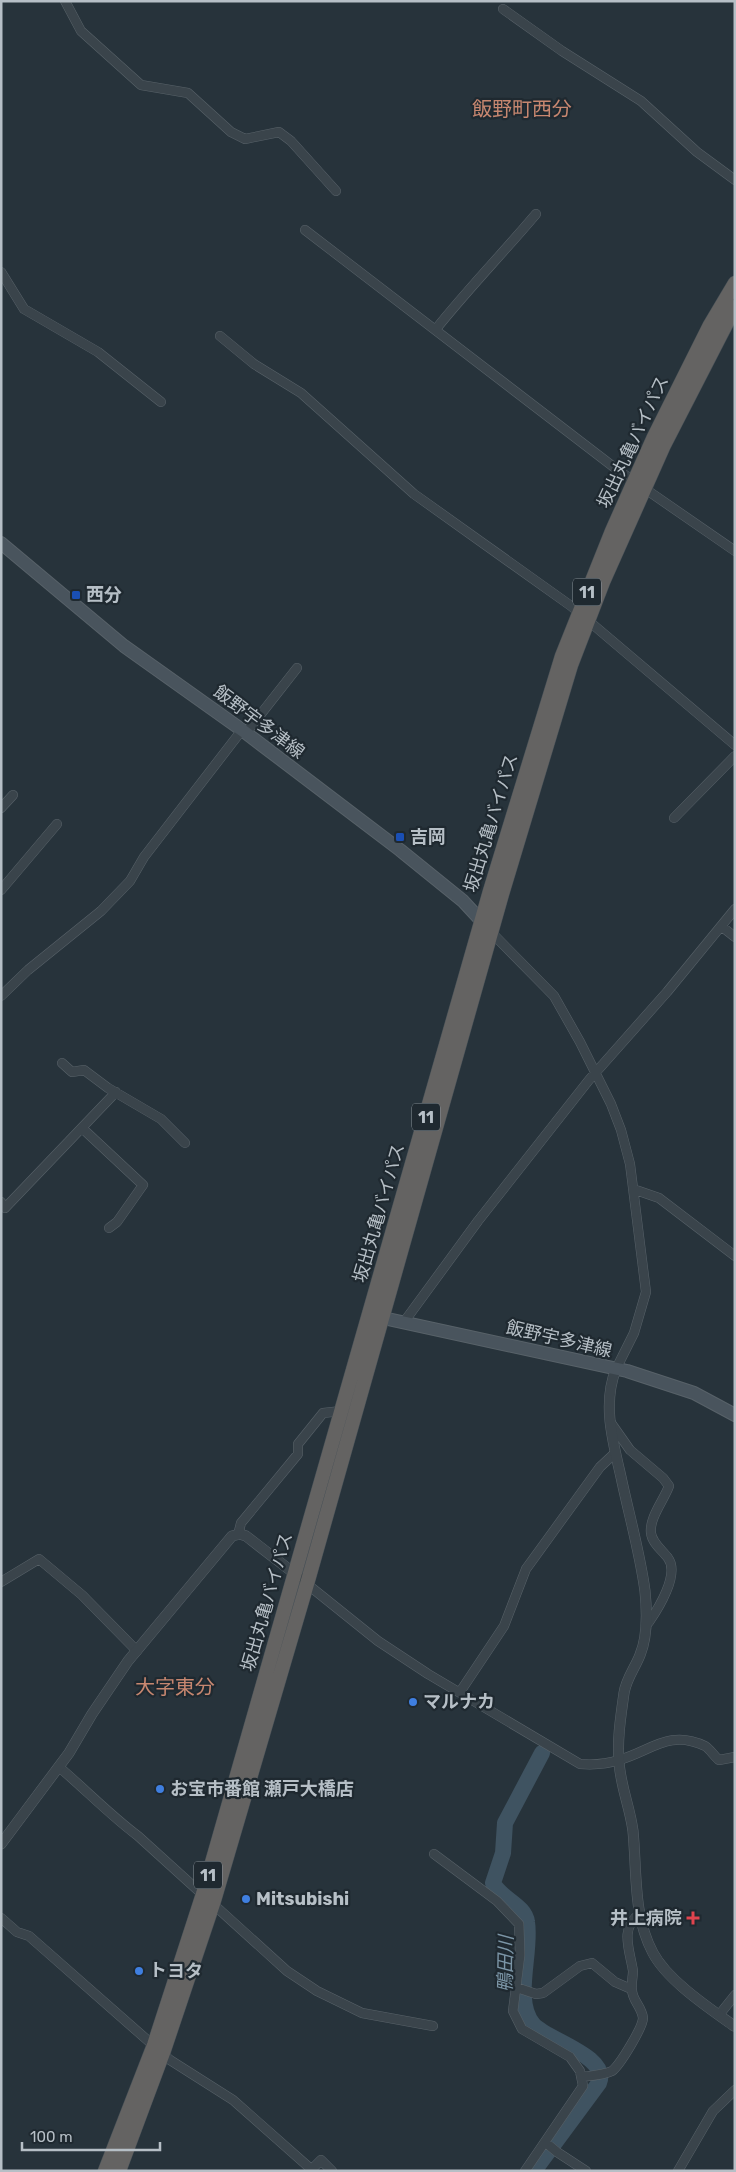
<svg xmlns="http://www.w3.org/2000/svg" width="736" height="2172" font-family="Rubik,'Noto Sans JP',sans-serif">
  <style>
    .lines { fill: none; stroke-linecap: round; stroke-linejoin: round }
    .river { stroke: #3f5361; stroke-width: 16 }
    .minor-casing { stroke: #586269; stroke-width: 10 }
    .tertiary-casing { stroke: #586269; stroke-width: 11 }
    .secondary-casing { stroke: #586269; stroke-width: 14 }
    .trunk-casing { stroke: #454f56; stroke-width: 15 }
    .minor { stroke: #3a444b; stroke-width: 9 }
    .tertiary { stroke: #3a444b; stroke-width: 10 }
    .secondary { stroke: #49545d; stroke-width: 12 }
    .trunk { stroke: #646362; stroke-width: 14 }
    .transit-dot { fill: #1a4fb4; stroke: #1f2930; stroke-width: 2 }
    .shop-dot { fill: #3f7fe0; stroke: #1f2930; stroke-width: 2 }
    .health-dot { fill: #e0444e; stroke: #1f2930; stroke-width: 2 }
    .labels { text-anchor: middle; stroke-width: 4.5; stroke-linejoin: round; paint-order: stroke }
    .shield { fill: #1f2930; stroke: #899299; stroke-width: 1 }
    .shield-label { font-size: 16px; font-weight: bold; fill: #b6bfc6 }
    .street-label { font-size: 18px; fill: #b6bfc6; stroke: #1f2930 }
    .poi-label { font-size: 18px; font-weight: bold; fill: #b6bfc6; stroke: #1f2930; text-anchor: start }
    .water-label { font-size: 19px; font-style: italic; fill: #7b95a6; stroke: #1f2930 }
    .quarter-label { font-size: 20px; fill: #c78770; stroke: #1f2930 }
  </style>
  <rect width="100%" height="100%" fill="#27333b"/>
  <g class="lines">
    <path class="river" d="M534 2171 599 2083C610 2056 546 2040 533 2024 513 2000 532 1952 527 1922 525 1905 501 1899 493 1883L503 1853 505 1823 542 1753"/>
    <g class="minor-casing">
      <path id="minor" d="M65 1 81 31 141 85 188 93 231 132 245 139 279 132 291 141 336 191
        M503 9 562 51 641 101 697 152 735 180
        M305 230 615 468 735 551
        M1 272 24 309 98 352 161 402
        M436 329C468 289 503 253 536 214
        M220 336 254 364 301 393 414 494 571 606 735 745
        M246 733 297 668
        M1 808 13 795
        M674 818 735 756
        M1 890 57 824
        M721 926 735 937
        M492 933 554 996 580 1042 611 1104 621 1130 630 1164 646 1292 634 1333 616 1369
        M1 996 28 970 101 911 130 881 144 857 242 730
        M62 1063 72 1072 84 1070 108 1088 161 1119 185 1143
        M82 1128 143 1185 117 1222 109 1228
        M633 1189 659 1198 735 1256
        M1 1202 5 1208 116 1092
        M404 1322 478 1221 589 1080 667 992 735 909
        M611 1423 630 1450 663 1478 669 1486C664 1500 649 1518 651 1533 652 1543 663 1551 668 1558 680 1574 658 1609 649 1622L646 1624
        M238 1535 241 1523 298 1454V1444L323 1413 341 1411
        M1 1582 39 1559 82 1595 137 1651
        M307 1584 378 1641 428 1674 580 1764C593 1765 607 1764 619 1760 651 1751 669 1729 705 1746 710 1749 714 1756 719 1760L735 1757
        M460 1692 504 1626 526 1569 600 1467 615 1453
        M59 1767C86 1790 110 1815 138 1836L287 1971 317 1991 362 2013 433 2026
        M434 1854 497 1901 519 1924 520 1955 513 2011 522 2029 570 2057 580 2071 583 2086 525 2171
        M1 1918 17 1932 29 1936 170 2060 233 2100 311 2169
        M515 1987 536 1994 543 1993 580 1966 592 1963 615 1982 631 1989
        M719 2015 735 1995
        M581 2077C590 2076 604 2075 612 2071 620 2065 643 2027 643 2018 642 2007 632 2000 632 1990 631 1983 633 1977 633 1971 630 1951 619 1927 640 1914
        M545 2142 557 2152 586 2171
        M310 2171 321 2160 332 2171
        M678 2171 713 2111 735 2090"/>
    </g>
    <g class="tertiary-casing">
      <path id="tertiary" d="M616 1369C602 1404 613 1442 621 1477 629 1515 640 1553 645 1591 647 1611 648 1636 640 1655 635 1668 626 1679 624 1693 621 1715 617 1739 619 1761 620 1785 630 1807 633 1831 637 1872 633 1916 653 1953 668 1981 709 2008 734 2026
        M1 1844 69 1753 92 1714 128 1661 232 1536 240 1534 246 1536 299 1577"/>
    </g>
    <g class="secondary-casing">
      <path id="secondary" d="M1 543 124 646 242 730 400 850 463 901 487 927
        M374 1316 627 1371 694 1393 735 1415"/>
    </g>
    <g class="trunk-casing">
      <path id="trunk" d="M105 2171 154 2045 203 1894 490 891 562 656 612 531 653 439 710 325 735 283
        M119 2171 163 2053 213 1904 307 1584 502 894 571 665 603 582 664 445 735 307"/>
    </g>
    <use href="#minor" class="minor"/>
    <use href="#tertiary" class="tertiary"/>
    <use href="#secondary" class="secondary"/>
    <use href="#trunk" class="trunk"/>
  </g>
  <g class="transit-dot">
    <rect x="71" y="590" width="10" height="10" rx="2.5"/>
    <rect x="395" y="832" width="10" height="10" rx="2.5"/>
  </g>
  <g class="shop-dot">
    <circle cx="413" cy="1702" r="5"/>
    <circle cx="160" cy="1789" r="5"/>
    <circle cx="246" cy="1899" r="5"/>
    <circle cx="139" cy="1971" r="5"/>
  </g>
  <path class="health-dot" d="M690.5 1910.5h5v5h5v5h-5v5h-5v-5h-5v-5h5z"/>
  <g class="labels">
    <g class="shield">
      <rect x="573" y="578.5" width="28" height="27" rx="4"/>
      <rect x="412" y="1103.5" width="28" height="27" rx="4"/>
      <rect x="194" y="1861.5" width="28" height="27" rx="4"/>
    </g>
    <g class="shield-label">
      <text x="587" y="598">11</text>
      <text x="426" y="1123">11</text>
      <text x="208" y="1881">11</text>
    </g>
    <g class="street-label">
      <text transform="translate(633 442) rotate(-65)" y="6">坂出丸亀バイパス</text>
      <text transform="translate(259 722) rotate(37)" y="6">飯野宇多津線</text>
      <text transform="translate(491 823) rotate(-73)" y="6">坂出丸亀バイパス</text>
      <text transform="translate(379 1213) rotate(-74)" y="6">坂出丸亀バイパス</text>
      <text transform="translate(559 1339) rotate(13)" y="6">飯野宇多津線</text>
      <text transform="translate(267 1602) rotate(-74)" y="6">坂出丸亀バイパス</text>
    </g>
    <g class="poi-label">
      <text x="86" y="601">西分</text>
      <text x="410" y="843">吉岡</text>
      <text x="423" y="1708">マルナカ</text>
      <text x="170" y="1795">お宝市番館 瀬戸大橋店</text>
      <text x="256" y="1905">Mitsubishi</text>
      <text x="682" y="1924" text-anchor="end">井上病院</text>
      <text x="149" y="1977">トヨタ</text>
    </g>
    <g class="water-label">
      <text transform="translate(505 1964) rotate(-89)" y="7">鴨田川</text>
    </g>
    <g class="quarter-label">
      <text x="522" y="116">飯野町西分</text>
      <text x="175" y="1694">大字東分</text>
    </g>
  </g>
  <rect width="736" height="2172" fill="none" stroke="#b6bfc6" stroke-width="5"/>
  <path d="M22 2142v8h138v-8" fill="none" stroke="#b6bfc6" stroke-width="2.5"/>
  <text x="30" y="2142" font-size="15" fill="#b6bfc6" stroke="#1f2930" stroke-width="4" paint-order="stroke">100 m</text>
</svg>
